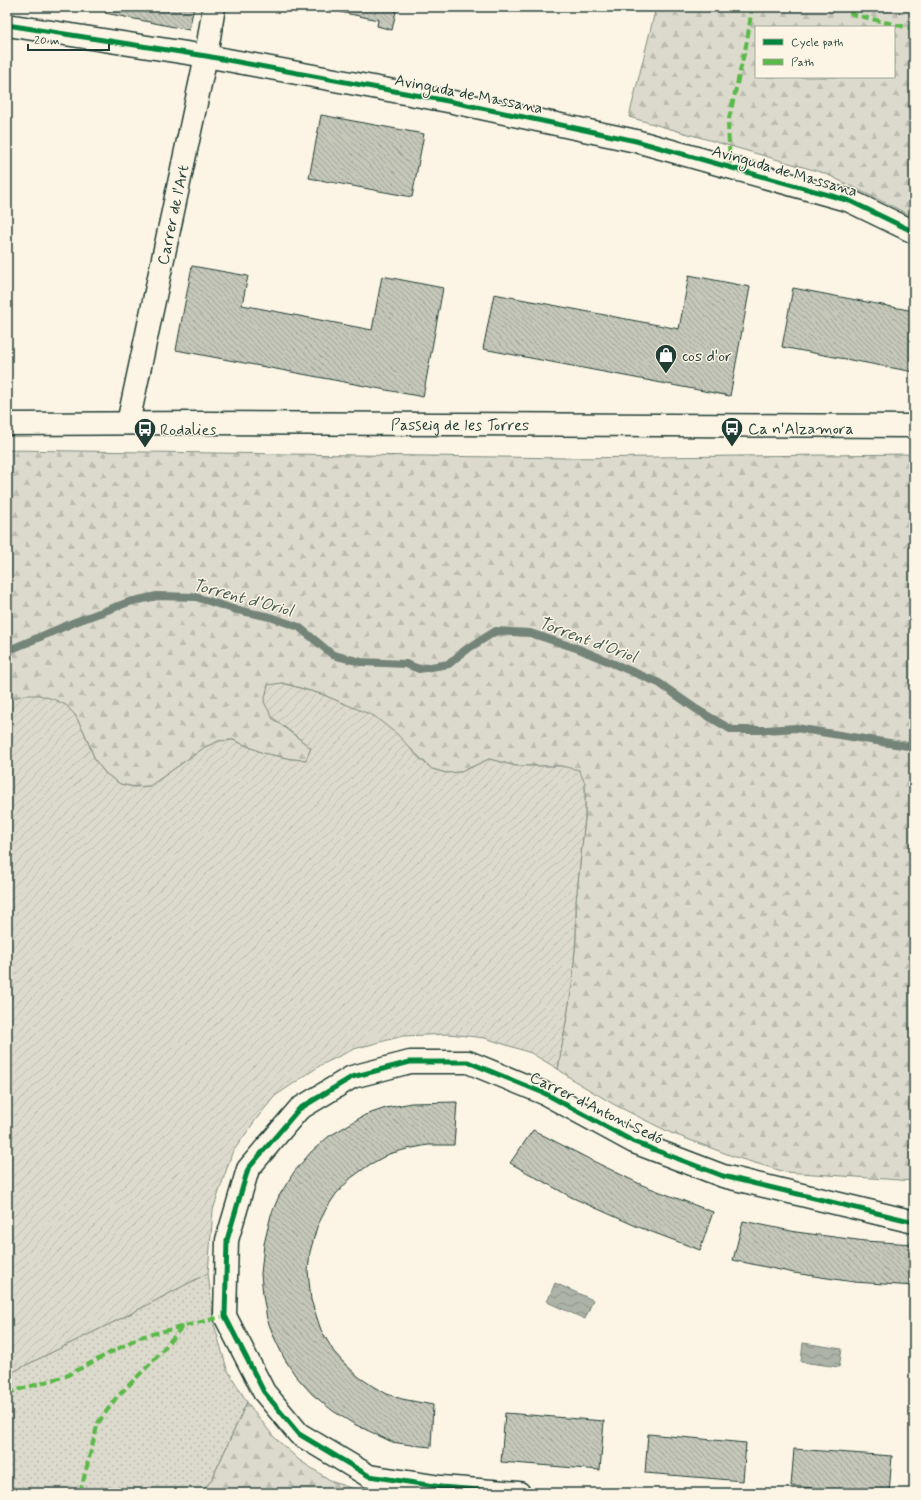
<svg xmlns="http://www.w3.org/2000/svg" width="921" height="1500" font-family="Mynerve,sans-serif">
  <style>
    .grass { fill: url(#grass-dots); stroke: #7e8c80 }
    .forest { fill: url(#forest-firs); stroke: #7e8c80; fill-rule: evenodd }
    .garden { fill: url(#garden-furrows); stroke: #7e8c80 }
    .water { fill: url(#water-waves); stroke: #758479 }
    .lines { fill: none; stroke-linecap: round; stroke-linejoin: round }
    .stream { stroke: #758479; stroke-width: 8 }
    .building { fill: url(#building-back-hatch); stroke: #1f3d34 }
    .minor-casing { stroke: #1f3d34; stroke-width: 25 }
    .minor { stroke: #fcf5e5; stroke-width: 22 }
    .quiet { stroke: #58b947; stroke-width: 4; stroke-dasharray: 8 4; stroke-linecap: butt }
    .cycleway-casing { stroke: #fcf5e5; stroke-width: 8 }
    .cycleway { stroke: #00873e; stroke-width: 5 }
    .labels { text-anchor: middle; stroke-width: 3; stroke-linejoin: round; paint-order: stroke }
    .street-label { font-size: 16px; fill: #1f3d34; stroke: #fcf5e5 }
    .poi-label { font-size: 16px; fill: #1f3d34; stroke: #fcf5e5; text-anchor: start }
    .water-label { font-size: 17px; font-style: italic; fill: #435a51; stroke: #fcf5e5 }
  </style>
  <defs>
    <pattern id="grass-dots" width="8" height="8" patternUnits="userSpaceOnUse"><rect width="8" height="8" fill="#dcdacc"/><path d="M2 2h.1M6 6h.1" fill="none" stroke="#bcbcb0" stroke-width="1.8" stroke-linecap="round"/></pattern>
    <pattern id="forest-firs" width="22" height="20" patternUnits="userSpaceOnUse"><rect width="22" height="20" fill="#dcdacc"/><path d="M5 1l3.5 6h-7zM16 11l3.5 6h-7z" fill="#bcbcb0"/></pattern>
    <pattern id="garden-furrows" width="10" height="10" patternUnits="userSpaceOnUse"><rect width="10" height="10" fill="#dcdacc"/><path d="M-1 1l2-2M0 10L10 0M9 11l2-2" fill="none" stroke="#bcbcb0"/></pattern>
    <pattern id="water-waves" width="16" height="10" patternUnits="userSpaceOnUse"><rect width="16" height="10" fill="#aeb3a7"/><path d="M0 5q4-4 8 0t8 0" fill="none" stroke="#8d9389"/></pattern>
    <pattern id="building-back-hatch" width="6" height="6" patternUnits="userSpaceOnUse"><rect width="6" height="6" fill="#c5c7b9"/><path d="M-1 5l2 2M0 0l6 6M5-1l2 2" fill="none" stroke="#9fa397"/></pattern>
  </defs>
  <rect width="100%" height="100%" fill="#fcf5e5"/>
  <filter id="ink" filterUnits="userSpaceOnUse"><feTurbulence type="fractalNoise" baseFrequency=".025" numOctaves="2"/><feDisplacementMap in="SourceGraphic" scale="8" xChannelSelector="R" yChannelSelector="G"/><feConvolveMatrix kernelMatrix="1 2 1 2 8 2 1 2 1" color-interpolation-filters="sRGB"/></filter>
  <g filter="url(#ink)">
    <path class="grass" d="M208 1273 214 1324 227 1369 247 1402 212 1479 202 1493H7V1375L32 1362 126 1316Z"/>
    <path class="forest" d="M656 7H914V217L824 173 629 117ZM756 27H894V77H756Z
      M7 450 567 458 914 454V1181L785 1172 735 1157 671 1133 613 1104 573 1080 558 1069 572 986 576 937V901L585 818V783L561 766H516L489 759 461 772 446 773 432 769 409 747 347 705 321 694 282 683 272 718 311 748 306 760 291 759 263 753 233 740 219 741 205 747 150 786 134 787 120 784 105 773 95 760 84 732 75 715 7 700Z
      M247 1402 273 1436 299 1460 333 1482 366 1493H202L212 1479Z"/>
    <path class="garden" d="M282 683 321 694 374 716 398 735 419 758 432 769 446 773 461 772 489 759 516 766H561L579 770 585 783V818L576 901V937L572 986 558 1069 531 1053 485 1038 449 1034 403 1036 354 1049 321 1065 275 1096 257 1118 232 1153 213 1210 208 1273 126 1316 32 1362 7 1375V700L24 695H39L53 699 66 705 75 715 84 732 95 760 105 773 120 784 134 787 150 786 205 747 219 741 233 740 263 753 291 759 306 760 311 748 272 717 264 702 268 685Z"/>
    <path class="water" d="M555 1283 593 1300 585 1319 547 1302Z
      M803 1343 842 1349 839 1367 801 1362Z"/>
    <g class="lines">
      <path class="stream" d="M7 651 75 622 129 602 157 596 196 597 233 609 270 617 299 627 333 655 361 662 406 664 419 669 449 664 464 651 496 631 530 633 579 649 659 683 696 709 732 730H767L796 728 914 747"/>
    </g>
    <path class="building" d="M107 7H194L189 30 105 13Z
      M341 7H397L392 30 377 26 378 20 340 12Z
      M321 115 424 134 412 197 309 178Z
      M192 266 248 276 242 305 372 330 382 276 443 288 423 397 176 350Z
      M689 275 750 287 730 396 483 349 494 294 679 329Z
      M793 288 914 311V372L782 347Z
      M457 1102 454 1145H428L407 1149 389 1154 369 1165 351 1178 336 1194 326 1209 317 1227 310 1252 308 1271 311 1300 321 1330 334 1352 343 1362 359 1377 374 1387 387 1394 402 1399 433 1405 431 1447 411 1445 392 1442 354 1424 333 1411 312 1394 295 1375 284 1358 274 1337 267 1319 263 1295 261 1274 264 1244 271 1215 279 1196 294 1172 311 1152 328 1137 353 1122 365 1115 386 1108 411 1103Z
      M533 1130 593 1161 642 1185 713 1212 700 1250 636 1226 571 1197 510 1163Z
      M743 1221 796 1232 865 1241 914 1244V1286L854 1282 794 1273 733 1260Z
      M505 1413 604 1421 600 1470 501 1462Z
      M648 1434 746 1443 743 1481 645 1473Z
      M794 1449 892 1456 889 1493H868L791 1486Z"/>
    <g class="lines">
      <g class="minor-casing">
        <g id="minor">
          <path d="M7 25 206 56 453 102 636 141 850 201 914 232"/>
          <path id="s1" d="M128 423 206 56 214 7"/>
          <path id="s2" d="M7 424 204 423 914 426"/>
          <path d="M519 1493 441 1487 369 1476 299 1434 264 1392 225 1316 227 1240 248 1169 299 1109 352 1077 410 1062H468L546 1094 634 1142 723 1176 914 1222"/>
        </g>
      </g>
      <use href="#minor" class="minor"/>
      <path class="quiet" d="M839 7 855 15 914 29
        M730 167 728 123 747 41 752 7
        M7 1393 66 1376 140 1337 225 1316
        M80 1493 98 1423 116 1398 154 1360 182 1327"/>
      <g class="cycleway-casing">
        <path id="cycleway" d="M7 25 206 56 453 102 636 141 850 201 914 232
          M519 1493 441 1487 369 1476 299 1434 264 1392 225 1316 227 1240 248 1169 299 1109 352 1077 410 1062H468L546 1094 634 1142 723 1176 914 1222"/>
      </g>
      <use href="#cycleway" class="cycleway"/>
    </g>
  </g>
  <defs>
    <g id="shop-pin" transform="scale(1.15)"><path d="M0 17L-7.5 6A9.5 9.5 0 1 1 7.5 6Z" fill="#1f3d34" stroke="#fcf5e5"/><path d="M-5-2.5h2.3a2.7 3.5 0 0 1 5.4 0H5L5.5 6h-11ZM-1.5-2.5h3a1.5 2.3 0 0 0-3 0Z" fill="#fff"/></g>
    <g id="bus-pin" transform="scale(1.15)"><path d="M0 17L-7.5 6A9.5 9.5 0 1 1 7.5 6Z" fill="#1f3d34" stroke="#fcf5e5"/><path d="M-5-6H5V4H4V6H2V4H-2V6H-4V4H-5ZM-3.5-4V0h7V-4ZM-3.5 1.2v1.5H-2V1.2ZM2 1.2v1.5H3.5V1.2Z" fill="#fff"/></g>
  </defs>
  <g fill-rule="evenodd">
    <use href="#shop-pin" x="666" y="355"/>
    <use href="#bus-pin" x="732" y="428"/>
    <use href="#bus-pin" x="145" y="429"/>
  </g>
  <g class="labels">
    <g class="street-label">
      <text transform="translate(469 93) rotate(11)" y="6">Avinguda de Massana</text>
      <text transform="translate(785 170) rotate(16)" y="6">Avinguda de Massana</text>
      <text dy="6" stroke="none"><textPath href="#s1" startOffset="213">Carrer de l'Art</textPath></text>
      <text dy="6" stroke="none"><textPath href="#s2" startOffset="453">Passeig de les Torres</textPath></text>
      <text transform="translate(597 1107) rotate(26)" y="6">Carrer d'Antoni Sedó</text>
    </g>
    <g class="poi-label">
      <text x="682" y="361">cos d'or</text>
      <text x="748" y="434">Ca n'Alzamora</text>
      <text x="160" y="435">Rodalies</text>
    </g>
    <g class="water-label">
      <text transform="translate(243 597) rotate(15)" y="6">Torrent d'Oriol</text>
      <text transform="translate(588 639) rotate(20)" y="6">Torrent d'Oriol</text>
    </g>
  </g>
  <rect width="921" height="1500" fill="none" stroke="#fcf5e5" stroke-width="24"/>
  <rect x="12" y="12" width="897" height="1476" fill="none" stroke="#1f3d34" stroke-width="1.5" filter="url(#ink)"/>
  <rect x="755" y="26" width="140" height="52" fill="#fcf5e5" stroke="#a4ab9e"/>
  <rect x="763" y="39" width="20" height="6" fill="#00873e" stroke="#a4ab9e"/>
  <text x="791" y="46" font-size="12" fill="#1f3d34">Cycle path</text>
  <rect x="763" y="59" width="20" height="6" fill="#58b947" stroke="#a4ab9e"/>
  <text x="791" y="66" font-size="12" fill="#1f3d34">Path</text>
  <path d="M28 44v6h81v-6" fill="none" stroke="#1f3d34" stroke-width="2"/>
  <text x="34" y="44" font-size="12" fill="#1f3d34" stroke="#fcf5e5" stroke-width="3" paint-order="stroke">20 m</text>
</svg>
